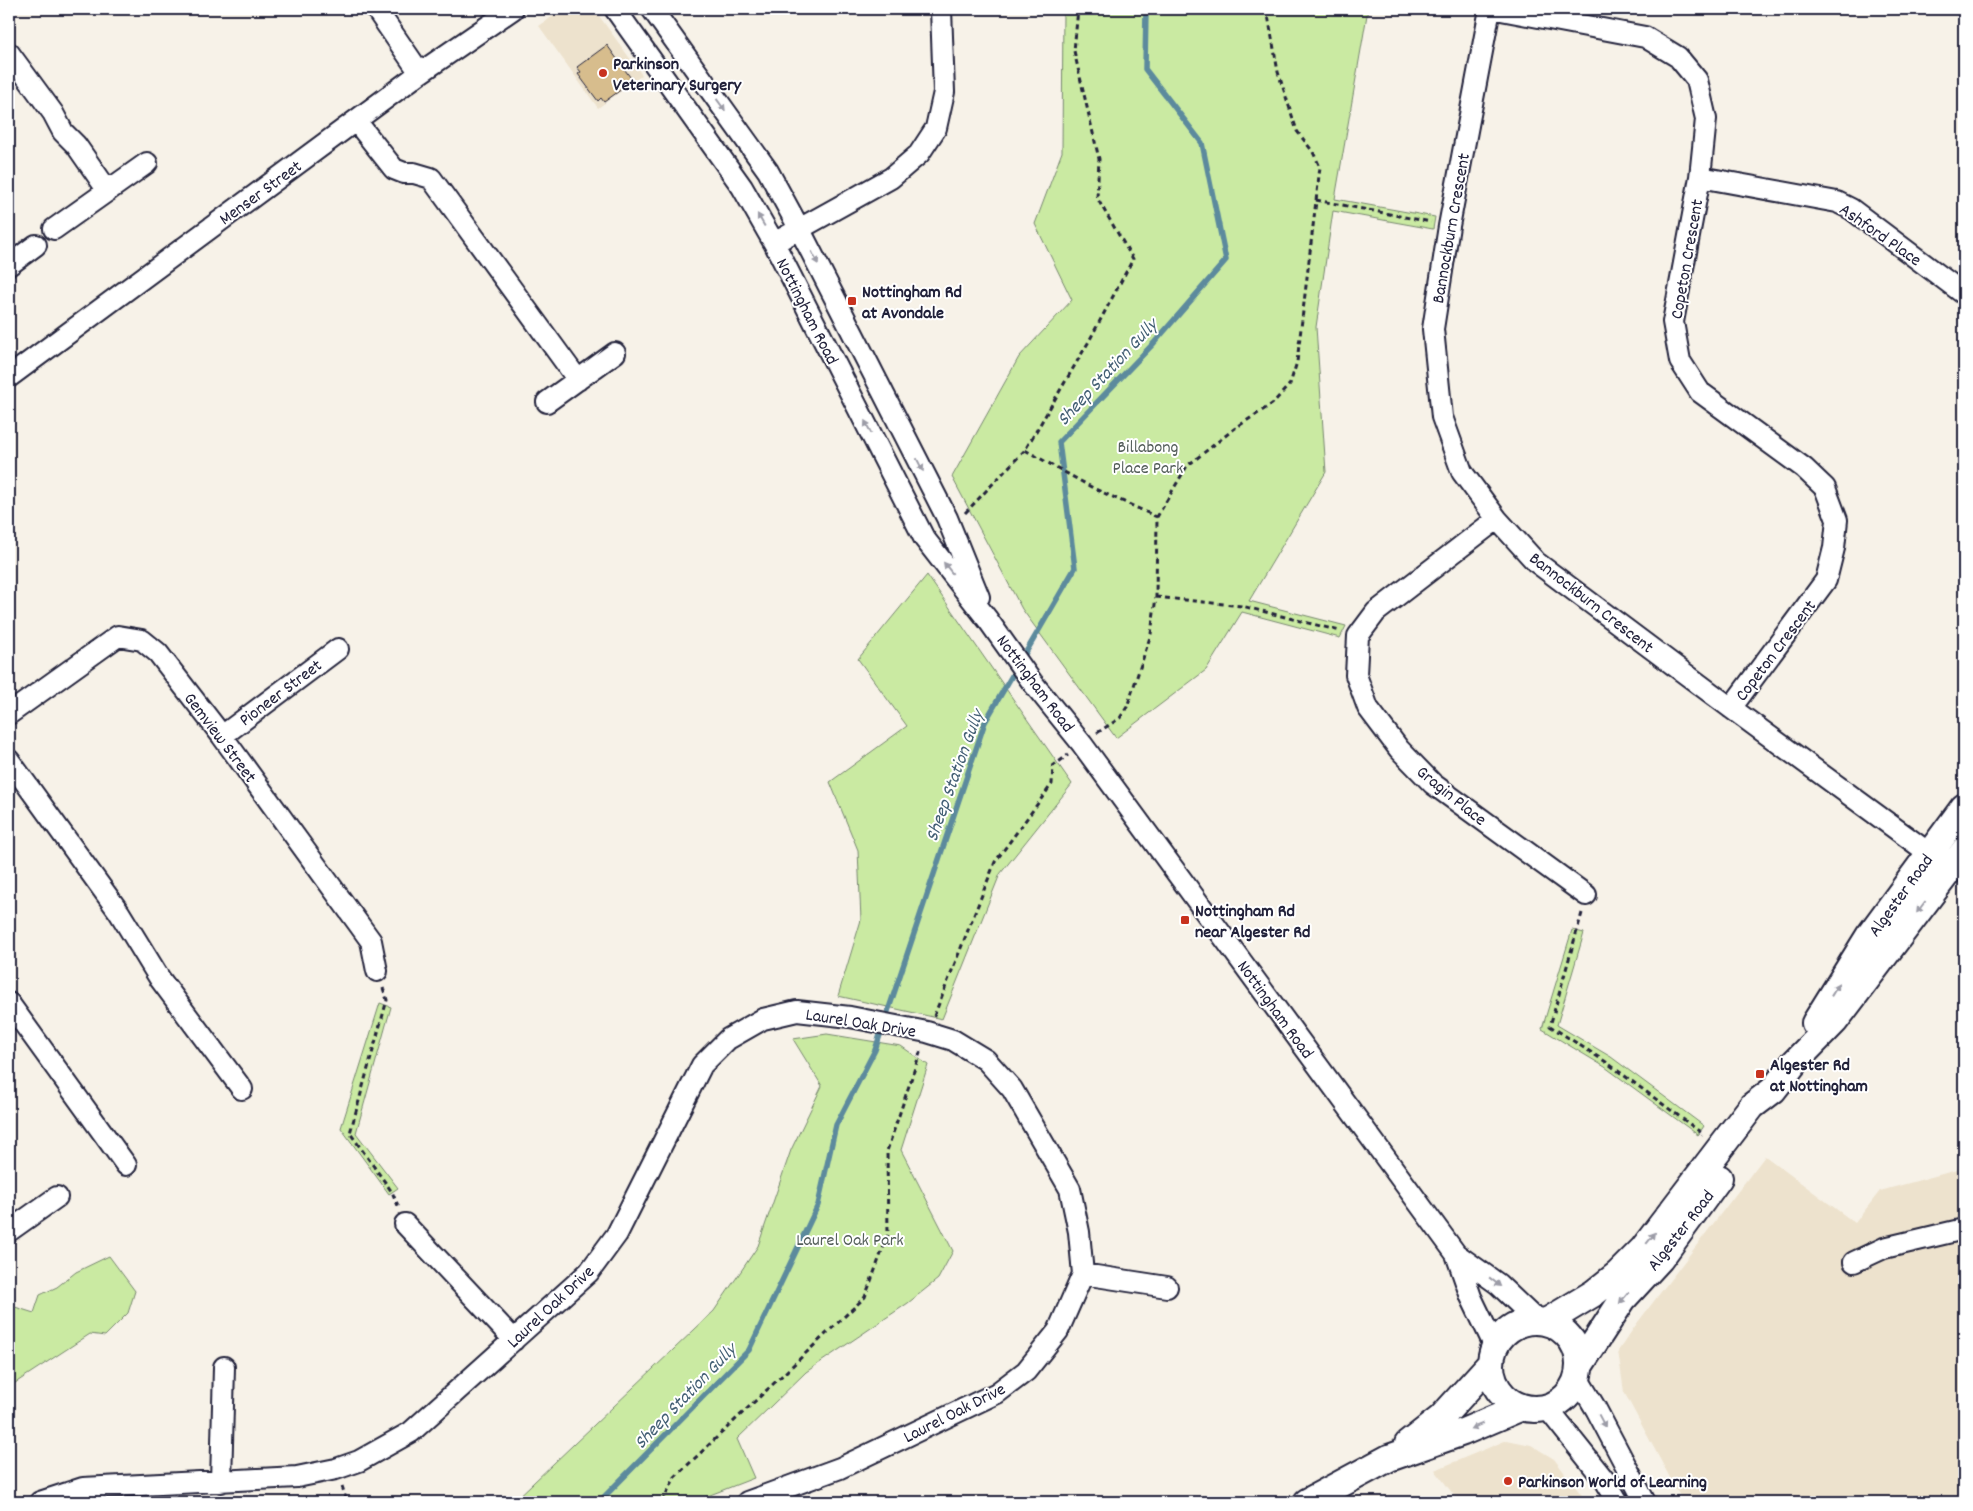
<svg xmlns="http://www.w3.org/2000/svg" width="1973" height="1511" font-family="Dekko,sans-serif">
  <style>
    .built { fill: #ede2cd }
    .green { fill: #caeaa2; stroke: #76866e }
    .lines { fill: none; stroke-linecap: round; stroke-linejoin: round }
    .stream { stroke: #5b8a9d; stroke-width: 5.5 }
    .building { fill: #d7bd8d; stroke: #22223b }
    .minor-casing { stroke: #22223b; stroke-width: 24 }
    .major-casing { stroke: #22223b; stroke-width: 30 }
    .path { stroke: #22223b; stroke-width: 3; stroke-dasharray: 5 4; stroke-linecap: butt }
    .minor { stroke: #fff; stroke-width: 20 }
    .major { stroke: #fff; stroke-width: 26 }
    .oneway { fill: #9c9ca7 }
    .poi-dot { fill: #c8321e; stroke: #fff; stroke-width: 2 }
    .labels { text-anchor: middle; stroke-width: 4; stroke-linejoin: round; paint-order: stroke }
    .poi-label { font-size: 18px; font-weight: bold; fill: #22223b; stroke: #fff; text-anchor: start }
    .street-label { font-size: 18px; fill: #22223b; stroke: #fff }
    .park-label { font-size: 18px; fill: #545e5a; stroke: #fff }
    .water-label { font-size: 19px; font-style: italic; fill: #435f74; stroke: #fff }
  </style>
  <rect width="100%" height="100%" fill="#f7f2e8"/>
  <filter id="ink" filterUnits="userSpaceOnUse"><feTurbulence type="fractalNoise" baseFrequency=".02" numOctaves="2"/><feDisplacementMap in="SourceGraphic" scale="10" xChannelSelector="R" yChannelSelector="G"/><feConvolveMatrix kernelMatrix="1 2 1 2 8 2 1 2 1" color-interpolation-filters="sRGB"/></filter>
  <g filter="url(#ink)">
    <path class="built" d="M563 9H594L642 75 598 108 539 26Z
      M1765 1156 1855 1223 1880 1191 1964 1168V1502H1683L1624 1392 1618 1351 1638 1322Z
      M1507 1440 1531 1445 1554 1459 1587 1502H1459L1435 1470Z"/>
    <path class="green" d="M1063 9H1368L1335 199 1435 217 1433 229 1333 211 1316 327 1326 472 1249 601 1346 626 1340 638 1242 612 1206 670 1116 738 1022 609 952 477 1019 357 1072 300 1035 224 1062 152Z
      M927 575 1072 784 1000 874 942 1019 838 996 861 920 858 850 830 782 907 726 858 659Z
      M1572 930 1584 933 1557 1025 1611 1057 1704 1126 1698 1135 1605 1067 1542 1029Z
      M380 1003 391 1007 356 1133 398 1188 389 1194 341 1128Z
      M827 1034 901 1046 928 1065 901 1150 953 1251 938 1279 908 1303 806 1372 737 1439 754 1478 692 1502H513L714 1311 758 1246 791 1150 822 1086 793 1039Z
      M109 1256 135 1291 128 1313 105 1336 90 1334 9 1387V1301L15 1307 34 1313 40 1295 57 1287 76 1272Z"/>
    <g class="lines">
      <path class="stream" d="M1022 659 1075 568 1059 442 1154 343 1226 260 1202 143 1145 69 1146 9
        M599 1502 749 1350 818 1205 836 1125 875 1050 985 722 1017 667"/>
    </g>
    <path class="building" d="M607 45 633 81 604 102 601 98 598 101 578 74 581 72 577 67Z"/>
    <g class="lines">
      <g class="minor-casing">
        <path id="minor" d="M376 9 420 73
          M615 9 742 187 774 243 924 538 988 620 1032 682 1082 744 1456 1254 1471 1297 1495 1347
          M652 9 768 171 799 228 947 518 979 597
          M1490 9 1449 226 1433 329 1442 417 1462 472 1497 519 1536 562 1731 708 1941 862
          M1496 9 1645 37 1678 57 1697 80 1706 119 1700 177 1673 322 1680 361 1700 392 1804 468 1825 488 1837 520 1834 548 1826 580 1731 708
          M9 53 53 113 63 132 76 145 108 191
          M356 121 394 169 404 173H414L431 178 578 380
          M1700 177 1837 202 1851 209 1964 294
          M54 229 147 163
          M774 243 891 178 919 154 936 128 944 92 941 9
          M9 265 36 245
          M9 377 420 73 513 9
          M547 402 615 353
          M1497 519 1376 612 1358 636 1356 675 1368 708 1399 749 1433 784 1586 895
          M9 714 118 636 142 640 158 653 222 736 371 941 377 971
          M222 736 338 649
          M9 760 119 912 160 979 242 1089
          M9 1003 126 1165
          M405 1224 514 1340
          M9 1231 57 1197
          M1456 1254 1498 1284 1537 1321
          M1854 1262 1884 1248 1964 1229
          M1083 1274 1167 1287
          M1578 1379 1596 1409 1645 1502
          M1547 1408 1606 1482 1618 1502
          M221 1482 224 1367
          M40 1502 83 1488 297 1477 336 1469 359 1461 411 1432 589 1272 617 1234 702 1065 728 1039 763 1019 797 1011 850 1017 927 1032 953 1040 986 1060 1012 1089 1070 1189 1079 1232 1083 1274 1058 1331 1026 1371 997 1393 840 1468 747 1502"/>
      </g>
      <g class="major-casing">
        <path id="major" d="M1815 1023 1869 936 1964 807
          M1491 1365a44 44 0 1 1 88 0a44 44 0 1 1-88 0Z
          M1546 1322 1594 1293 1618 1274 1643 1249 1752 1106 1773 1090 1794 1063 1835 1021 1964 851
          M1580 1365 1623 1299 1660 1259 1719 1178
          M1408 1444 1441 1418 1491 1363
          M1307 1502 1389 1458 1463 1432 1522 1407"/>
      </g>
      <path class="path" d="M1316 200 1431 222
        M1025 450 1093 488 1157 517
        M965 513 1025 450 1088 343 1133 259 1097 198 1099 159 1074 51 1078 9
        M1156 597 1242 606 1340 631
        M1097 733 1120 718 1127 707 1151 634 1156 597 1157 517 1187 466 1234 429 1272 404 1290 384 1297 362 1320 167 1313 152 1297 131 1278 72 1267 9
        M1582 913 1550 1026 1606 1062 1703 1134 1702 1135
        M383 988 387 1000 350 1133 392 1192 399 1208
        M934 1016 995 862 1052 784 1053 766 1068 755
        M342 1486 347 1502
        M662 1502 675 1477 865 1297 888 1235 887 1151 921 1050"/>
      <use href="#minor" class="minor"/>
      <use href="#major" class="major"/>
    </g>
    <defs><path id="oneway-solid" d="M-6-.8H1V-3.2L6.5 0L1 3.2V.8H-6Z" transform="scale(1.25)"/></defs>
    <g class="oneway">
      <use href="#oneway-solid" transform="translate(721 105) rotate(54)"/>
      <use href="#oneway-solid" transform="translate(761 220) rotate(-120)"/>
      <use href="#oneway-solid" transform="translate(815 258) rotate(63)"/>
      <use href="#oneway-solid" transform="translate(868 427) rotate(-117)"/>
      <use href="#oneway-solid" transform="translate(920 465) rotate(63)"/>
      <use href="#oneway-solid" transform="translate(948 568) rotate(-128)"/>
      <use href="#oneway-solid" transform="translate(1921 907) rotate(127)"/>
      <use href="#oneway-solid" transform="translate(1835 990) rotate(-58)"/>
      <use href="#oneway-solid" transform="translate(1651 1238) rotate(-51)"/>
      <use href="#oneway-solid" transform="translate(1495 1282) rotate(38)"/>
      <use href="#oneway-solid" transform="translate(1624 1298) rotate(130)"/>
      <use href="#oneway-solid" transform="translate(1602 1421) rotate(62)"/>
      <use href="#oneway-solid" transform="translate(1477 1426) rotate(157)"/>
    </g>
  </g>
  <g class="poi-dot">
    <circle cx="603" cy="73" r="5"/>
    <rect x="847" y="296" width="10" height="10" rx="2.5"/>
    <rect x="1180" y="915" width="10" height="10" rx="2.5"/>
    <rect x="1755" y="1069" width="10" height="10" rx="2.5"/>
    <circle cx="1508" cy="1481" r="5"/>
  </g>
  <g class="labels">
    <g class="poi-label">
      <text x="613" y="69">Parkinson<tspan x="613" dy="21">Veterinary Surgery</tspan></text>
      <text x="862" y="297">Nottingham Rd<tspan x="862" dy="21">at Avondale</tspan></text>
      <text x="1195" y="916">Nottingham Rd<tspan x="1195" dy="21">near Algester Rd</tspan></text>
      <text x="1770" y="1070">Algester Rd<tspan x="1770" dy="21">at Nottingham</tspan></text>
      <text x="1518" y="1487">Parkinson World of Learning</text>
    </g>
    <g class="street-label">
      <text transform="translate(260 192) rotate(-36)" y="6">Menser Street</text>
      <text transform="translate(1450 228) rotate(-80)" y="6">Bannockburn Crescent</text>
      <text transform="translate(1881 234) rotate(35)" y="6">Ashford Place</text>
      <text transform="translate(1686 259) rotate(-80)" y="6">Copeton Crescent</text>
      <text transform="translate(808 311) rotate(63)" y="6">Nottingham Road</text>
      <text transform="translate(1592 602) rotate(38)" y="6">Bannockburn Crescent</text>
      <text transform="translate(1775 650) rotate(-53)" y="6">Copeton Crescent</text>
      <text transform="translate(1036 683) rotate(53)" y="6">Nottingham Road</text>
      <text transform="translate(280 692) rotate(-37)" y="6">Pioneer Street</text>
      <text transform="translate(221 737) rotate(53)" y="6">Gemview Street</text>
      <text transform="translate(1452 795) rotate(39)" y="6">Gragin Place</text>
      <text transform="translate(1900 895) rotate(-54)" y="6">Algester Road</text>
      <text transform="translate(1276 1009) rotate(54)" y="6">Nottingham Road</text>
      <text transform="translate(861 1022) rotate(9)" y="6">Laurel Oak Drive</text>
      <text transform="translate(1680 1230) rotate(-52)" y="6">Algester Road</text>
      <text transform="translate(550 1306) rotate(-43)" y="6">Laurel Oak Drive</text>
      <text transform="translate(954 1412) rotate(-27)" y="6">Laurel Oak Drive</text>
    </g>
    <g class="park-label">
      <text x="1148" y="452">Billabong<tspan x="1148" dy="21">Place Park</tspan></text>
      <text x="850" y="1245">Laurel Oak Park</text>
    </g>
    <g class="water-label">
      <text transform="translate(1106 371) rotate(-47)" y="7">Sheep Station Gully</text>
      <text transform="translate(953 775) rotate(-70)" y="7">Sheep Station Gully</text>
      <text transform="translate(684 1395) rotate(-46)" y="7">Sheep Station Gully</text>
    </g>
  </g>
  <rect width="1973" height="1511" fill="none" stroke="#fff" stroke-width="30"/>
  <rect x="15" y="15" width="1943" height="1481" fill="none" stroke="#22223b" stroke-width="2" filter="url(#ink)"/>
</svg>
